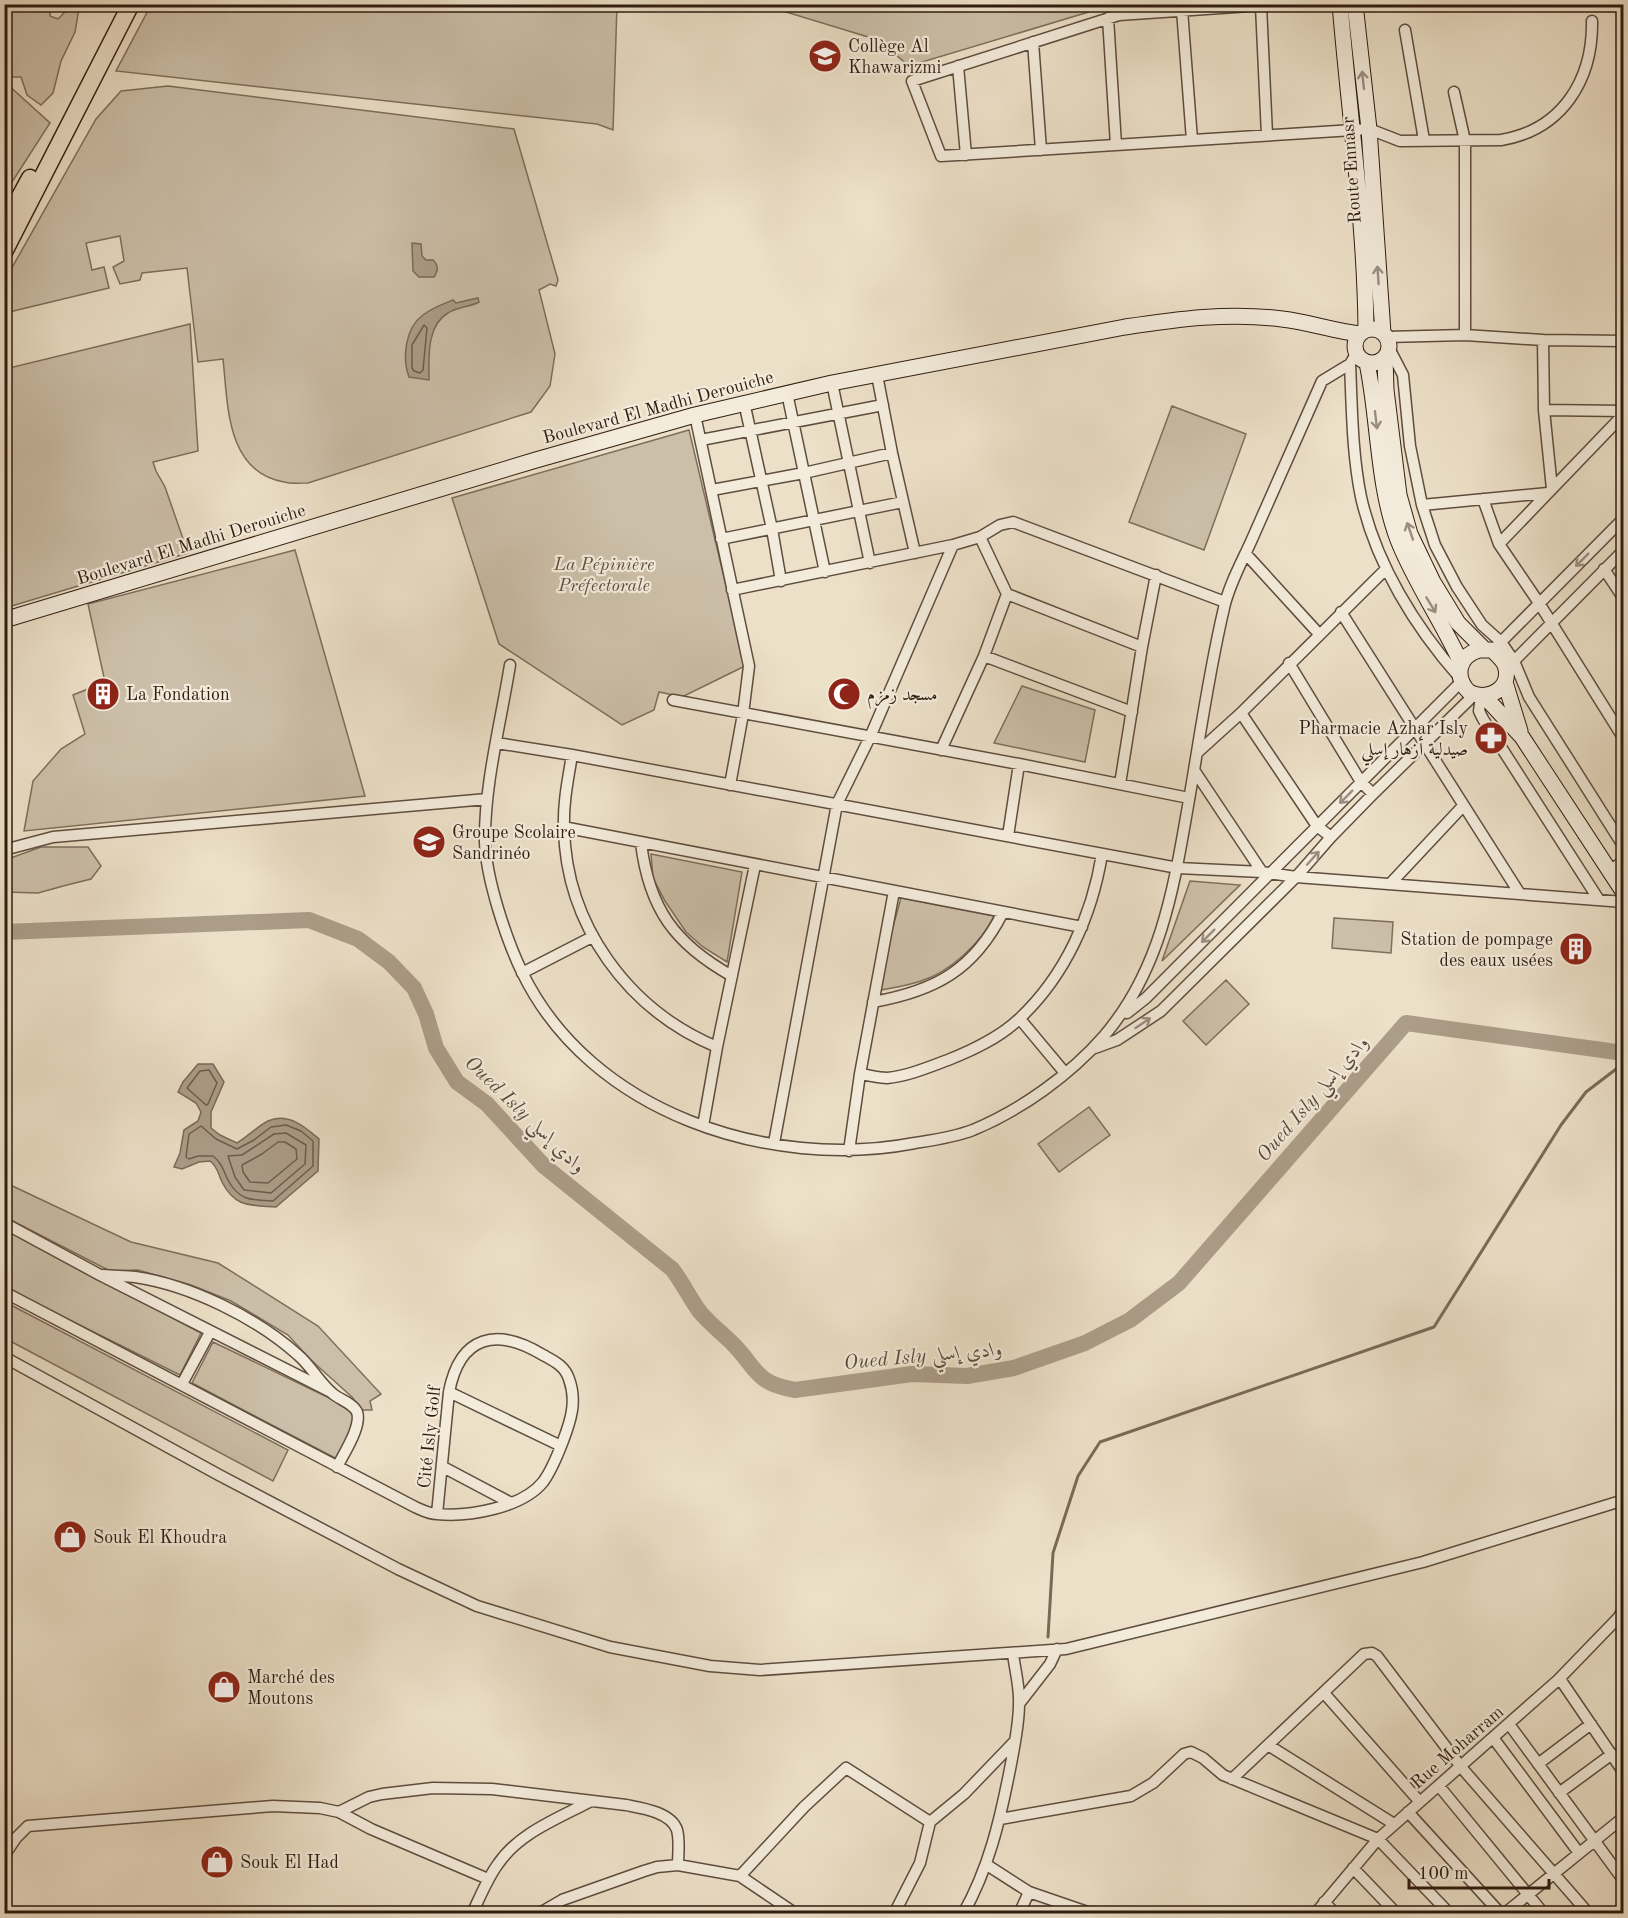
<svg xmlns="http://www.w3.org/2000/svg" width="1628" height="1918" font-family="'Old Standard TT',Amiri,serif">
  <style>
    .green { fill: #ccbfa9; stroke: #7e6e5c; stroke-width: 1.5 }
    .water { fill: #ac9d89; stroke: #7a6959; stroke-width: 1.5 }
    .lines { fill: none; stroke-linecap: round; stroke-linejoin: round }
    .shore { stroke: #6e5c4c; stroke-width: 1.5 }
    .stream { stroke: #7a6959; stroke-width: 3 }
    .river { stroke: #ac9d89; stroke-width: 16 }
    .street-casing { stroke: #5f4d3e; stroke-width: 13 }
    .secondary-casing { stroke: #301c10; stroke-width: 17 }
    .primary-casing { stroke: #301c10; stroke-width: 19 }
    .street { stroke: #f3ebdb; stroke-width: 10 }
    .secondary { stroke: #f3ebdb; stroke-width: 15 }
    .primary { stroke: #ece0c8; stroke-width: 16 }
    .oneway { stroke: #9b8e80 }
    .labels { text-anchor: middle; stroke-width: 4.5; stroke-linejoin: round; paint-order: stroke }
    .poi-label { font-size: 18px; fill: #301c10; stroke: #f3ebdb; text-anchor: start }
    .street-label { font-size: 18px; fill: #301c10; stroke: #f3ebdb }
    .park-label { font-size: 18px; font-style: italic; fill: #5f4d3e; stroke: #f3ebdb }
    .water-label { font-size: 20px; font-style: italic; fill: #5b493a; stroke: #f3ebdb }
  </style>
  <rect width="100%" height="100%" fill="#ece0c8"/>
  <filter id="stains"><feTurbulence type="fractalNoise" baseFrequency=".00333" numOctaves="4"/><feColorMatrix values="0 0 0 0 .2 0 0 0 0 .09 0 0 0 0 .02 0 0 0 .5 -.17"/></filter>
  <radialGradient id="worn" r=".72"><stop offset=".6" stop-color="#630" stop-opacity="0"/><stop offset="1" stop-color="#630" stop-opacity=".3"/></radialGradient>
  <path class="green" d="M8 5H50V16L58 19 72 5 79 8 75 32 61 61 53 93 41 105 27 95 21 77H10C3 64 1 34 5 19 6 13 9 11 8 5Z
    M151 5H617L613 130 597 124 116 71Z
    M763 5V4L1112 5 909 66 878 40Z
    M6 83 50 123 5 193 4 87Z
    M168 86 514 129 558 280 556 286 550 284 539 290 555 354 550 386 531 412 308 483C300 483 292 484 284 482 226 472 228 405 223 359L198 362 187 268 142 273 140 280 120 284 113 267 124 261 120 236 86 243 92 270 104 267 109 288 5 313V280L96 119 121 91Z
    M190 324 198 451 153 462 156 471 165 487 188 553 5 608V369Z
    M1172 406 1246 434 1204 550 1129 522Z
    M689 430 745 666 682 697 659 692 654 710 622 725 499 644 452 498Z
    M295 550 365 796 24 831 33 781 61 749 85 734 73 695 105 682 88 604Z
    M1022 686 1095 710 1085 762 994 743Z
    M41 847H88L101 866 91 879 67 885 38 893 5 892V860Z
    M651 854 742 872 727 962 703 947 686 932 665 901 653 878Z
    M1190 881 1240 885 1162 961Z
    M901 898 994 916C981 943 950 972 921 981 907 986 890 988 875 991Z
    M1334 918 1393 922 1391 953 1332 948Z
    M1226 980 1249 1004 1206 1045 1183 1021Z
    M1089 1107 1110 1135 1059 1172 1038 1144Z
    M4 1182 131 1242 218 1263 318 1326 381 1394 370 1401 372 1410H362L352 1397 311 1360 288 1335 231 1301 191 1285 138 1270 110 1271 5 1217Z
    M4 1228 201 1333 180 1375 5 1288Z
    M5 1302 288 1450 273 1481 12 1342 5 1341Z
    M213 1342 348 1407 355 1420 337 1459 192 1383Z"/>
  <path class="water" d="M412 243 421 244 422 256 426 260H433C439 266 438 271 434 277H419L413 271Z
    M478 298 479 302C470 307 457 307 448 313 426 326 429 358 429 380L409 377C402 358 405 328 423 315 432 308 443 304 453 300L456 303Z
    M198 1064H213L224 1082 211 1112V1128L220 1135 237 1143C247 1137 258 1126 268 1121 288 1112 305 1127 319 1139L318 1171 276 1207C251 1205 235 1208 222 1182 218 1174 218 1167 210 1161L199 1162 182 1169 174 1167 180 1153 184 1130 198 1121 201 1112 196 1103 178 1092 183 1082Z"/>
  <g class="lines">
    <path class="shore" d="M424 325 427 328 423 370 420 373 414 371 412 368V345Z
      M209 1070 217 1083 208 1104 206 1105 187 1088 200 1071Z
      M286 1125 301 1131 313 1141V1166L273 1201C252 1200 239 1201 228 1180 223 1170 222 1163 213 1156H198L189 1159 186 1157 189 1134 201 1126 216 1139 237 1149 254 1140 271 1127Z
      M286 1133 306 1145 305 1164 271 1193 244 1190 235 1177 228 1156 242 1155 274 1134Z
      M278 1142H285L296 1149 297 1159 268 1183 250 1182 243 1172 242 1165 262 1154Z"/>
    <path class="stream" d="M1048 1637 1053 1553 1078 1476 1100 1442 1434 1327 1561 1125 1586 1092 1624 1063"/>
    <path class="river" d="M4 932 309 920 358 939 389 962 414 988 426 1014 436 1048 457 1082 487 1104 544 1166 672 1269C683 1283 690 1299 700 1312 710 1324 723 1334 734 1345 758 1370 755 1383 795 1390L912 1374 967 1376 1014 1368 1085 1343 1130 1320 1179 1283 1406 1023 1624 1053"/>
    <g class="street-casing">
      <path id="street" d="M1280 4 1119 15 912 81 941 156 1369 129 1400 141 1501 140C1562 130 1593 80 1592 21
        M1261 6 1267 135
        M1182 10 1192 140
        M1108 18 1116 145
        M1405 30 1424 140
        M1033 42 1041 150
        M958 66 966 155
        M1454 92 1465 141V335
        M1386 337 1465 335 1543 340 1624 341
        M1543 340 1544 410 1552 489
        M1389 348 1403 375 1410 446 1422 505 1435 545 1457 587 1482 625 1501 642 1514 661 1529 697 1624 847
        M1356 354 1350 364C1352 408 1352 453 1361 497 1376 564 1415 627 1460 678
        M877 375 892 453 915 553
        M832 383 870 563
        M787 393 825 572
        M744 402 772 529 781 581
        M1544 410 1624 411
        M695 415 749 666 743 714 730 785
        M701 440 883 405
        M712 490 804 473 892 453
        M1483 499 1499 544 1539 603 1624 739
        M1422 505 1548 493
        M721 539 903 502
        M1499 544 1624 414
        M1246 554 1319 634
        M1604 569 1624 599
        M732 590 953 545 980 537 1000 525 1013 522 1225 602
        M1007 594 1142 647
        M1341 612 1520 894
        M1497 646 1624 518
        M984 656 1132 712
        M1289 663 1361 782 1373 794
        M510 665C501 721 484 786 485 842 486 878 506 939 522 972 590 1113 769 1171 915 1143 934 1140 955 1137 973 1130 1021 1110 1070 1075 1104 1036 1162 968 1174 886 1189 800 1200 736 1209 671 1224 608 1229 584 1243 560 1253 537 1276 485 1299 433 1322 381L1350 364
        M1510 665 1624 550
        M1481 697 1479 711 1483 719 1599 900
        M673 700 1019 764 1189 798
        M1241 713 1317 826 1331 837
        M497 743 572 755 1178 868 1262 872 1296 877 1624 902
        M941 750 984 656 1007 594 980 537
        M1198 752 1241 713 1386 569
        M572 755C568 779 563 803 564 828 566 925 628 1010 717 1047
        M1194 770 1262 872
        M1120 784 1142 647 1156 575
        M563 827 1082 927
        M1008 836 1019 764
        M641 843C649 909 675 944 732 976
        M4 850 53 837 487 799
        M1609 871 1624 861
        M1390 884 1463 806
        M522 973 592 937
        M873 1002C935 991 974 970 1003 912
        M1127 1013 1146 998 1461 682
        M1020 1019 1065 1073
        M1095 1048 1117 1040 1161 1011 1296 877 1331 837 1373 794 1474 695
        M860 1074C868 1075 878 1078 887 1078 908 1076 929 1067 948 1060 973 1050 999 1038 1019 1019 1065 976 1092 916 1102 854
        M703 1126 717 1047 755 865
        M774 1143 837 804 870 737 953 545
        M849 1151 860 1074 894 891
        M4 1223 100 1275 331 1392
        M103 1275C114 1276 125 1276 135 1277 190 1285 257 1318 298 1355 311 1366 319 1382 332 1393 338 1399 353 1403 357 1412 362 1426 344 1453 337 1467
        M4 1292 415 1507C422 1510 429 1514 437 1514 468 1517 522 1508 543 1482 552 1470 558 1454 563 1441 571 1420 577 1401 569 1379 565 1366 554 1361 543 1355 497 1327 460 1335 449 1392L437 1514
        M4 1357 219 1475 398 1569 477 1606 610 1647 710 1666 760 1670 1066 1649 1423 1562 1624 1500
        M182 1384 210 1332
        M449 1392 561 1446
        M443 1467 511 1503
        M1560 1679 1624 1773
        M1324 1693 1419 1801
        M1019 1704 1050 1664 1057 1649
        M1509 1724 1624 1881
        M1494 1739 1579 1853
        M1268 1745 1394 1824
        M1538 1764 1591 1724
        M1232 1779 1364 1654 1372 1653 1377 1656 1461 1767 1589 1914
        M1439 1786 1544 1914
        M1559 1793 1612 1754
        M339 1812 369 1797 382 1794 433 1788 492 1789 626 1805C641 1808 671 1812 677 1830 680 1841 678 1854 678 1865L740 1876 796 1914
        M1408 1812 1501 1914
        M1000 1819 1131 1796 1153 1783 1184 1754 1191 1752 1203 1758 1223 1775 1378 1839 1450 1914
        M4 1856 16 1838 28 1826 273 1806 320 1808 339 1812 371 1829 488 1879
        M987 1865 1029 1892 1093 1914
        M1353 1868 1397 1914
        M740 1876 804 1807 846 1768 930 1822
        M1324 1902 1336 1914
        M472 1914C480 1897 487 1879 498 1864 519 1833 557 1819 589 1802
        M538 1914 562 1900 644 1871 657 1867 678 1865
        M894 1914 920 1863 930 1822 964 1794 1014 1742
        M963 1914C989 1868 1000 1820 1010 1769 1014 1748 1019 1725 1019 1704 1020 1688 1015 1670 1013 1654
        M1019 1914 1029 1892
        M1315 1914 1378 1839 1558 1680 1618 1618 1624 1608
        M1504 1914 1624 1817"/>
    </g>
    <g class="secondary-casing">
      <path id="secondary" d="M1340 4C1349 113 1365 221 1366 330
        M1355 4 1369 129 1383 333
        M1355 346a17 17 0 1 1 34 0a17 17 0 1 1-34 0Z
        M1385 357 1386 390 1399 495 1410 534 1433 582 1458 623 1485 650
        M1367 363C1379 420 1377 485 1398 540 1415 583 1442 621 1461 663
        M4 620 536 460 695 415 832 383 1125 327C1178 319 1229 312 1282 319 1309 322 1333 331 1360 334
        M1479 650H1492C1497 655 1502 659 1505 665 1513 689 1487 702 1469 692 1454 677 1458 656 1479 650Z
        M1505 682 1520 731
        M1485 697 1522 737 1624 893"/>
    </g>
    <g class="primary-casing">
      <path id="primary" d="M4 226 30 178
        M4 252 131 4"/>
    </g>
    <use href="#street" class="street"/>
    <use href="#secondary" class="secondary"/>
    <use href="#primary" class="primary"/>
  </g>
  <defs><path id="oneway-shaft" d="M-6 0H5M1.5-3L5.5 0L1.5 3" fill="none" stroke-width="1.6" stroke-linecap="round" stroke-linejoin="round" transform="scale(1.5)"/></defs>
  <g class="oneway">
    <use href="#oneway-shaft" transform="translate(1363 80) rotate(-96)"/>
    <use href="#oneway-shaft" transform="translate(1378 275) rotate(-94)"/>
    <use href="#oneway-shaft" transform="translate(1376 420) rotate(83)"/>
    <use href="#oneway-shaft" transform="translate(1410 531) rotate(-109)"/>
    <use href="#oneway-shaft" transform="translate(1582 560) rotate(135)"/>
    <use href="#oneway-shaft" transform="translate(1431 605) rotate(59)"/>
    <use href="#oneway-shaft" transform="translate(1346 797) rotate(135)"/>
    <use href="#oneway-shaft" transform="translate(1313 858) rotate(-48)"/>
    <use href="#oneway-shaft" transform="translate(1208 936) rotate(135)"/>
    <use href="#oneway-shaft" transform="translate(1143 1023) rotate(-34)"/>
  </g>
  <defs>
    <g id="school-disc" transform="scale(1.725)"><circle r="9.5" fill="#8f2418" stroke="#f3ebdb"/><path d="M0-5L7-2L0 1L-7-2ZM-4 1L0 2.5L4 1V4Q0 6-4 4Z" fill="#fff"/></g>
    <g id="building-disc" transform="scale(1.725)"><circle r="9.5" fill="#8f2418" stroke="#f3ebdb"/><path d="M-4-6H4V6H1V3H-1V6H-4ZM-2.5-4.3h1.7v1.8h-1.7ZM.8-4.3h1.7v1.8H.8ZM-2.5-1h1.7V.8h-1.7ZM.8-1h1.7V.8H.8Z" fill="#fff"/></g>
    <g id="mosque-disc" transform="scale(1.725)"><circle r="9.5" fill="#8f2418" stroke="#f3ebdb"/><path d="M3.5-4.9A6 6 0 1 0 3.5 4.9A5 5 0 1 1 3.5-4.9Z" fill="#fff"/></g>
    <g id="pharmacy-disc" transform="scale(1.725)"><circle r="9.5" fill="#8f2418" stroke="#f3ebdb"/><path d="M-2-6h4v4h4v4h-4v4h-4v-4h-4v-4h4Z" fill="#fff"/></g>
    <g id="shop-disc" transform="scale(1.725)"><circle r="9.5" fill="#8f2418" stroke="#f3ebdb"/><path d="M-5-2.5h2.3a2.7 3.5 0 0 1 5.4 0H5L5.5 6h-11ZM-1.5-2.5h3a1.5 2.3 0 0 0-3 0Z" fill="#fff"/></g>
  </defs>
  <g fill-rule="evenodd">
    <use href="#school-disc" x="825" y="56"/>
    <use href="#building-disc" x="103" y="694"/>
    <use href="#mosque-disc" x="844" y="694"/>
    <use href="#pharmacy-disc" x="1491" y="738"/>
    <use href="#school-disc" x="429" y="842"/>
    <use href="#building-disc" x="1576" y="949"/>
    <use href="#shop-disc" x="70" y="1537"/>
    <use href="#shop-disc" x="224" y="1687"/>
    <use href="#shop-disc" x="217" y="1862"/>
  </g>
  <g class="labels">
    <g class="poi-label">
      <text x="848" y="52">Collège Al<tspan x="848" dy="21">Khawarizmi</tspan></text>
      <text x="126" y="700">La Fondation</text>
      <text x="867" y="700">مسجد زمزم</text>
      <text x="1468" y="734" text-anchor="end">Pharmacie Azhar Isly<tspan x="1468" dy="21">صيدلية أزهار إسلي</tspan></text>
      <text x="452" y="838">Groupe Scolaire<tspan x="452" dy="21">Sandrinéo</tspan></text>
      <text x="1553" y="945" text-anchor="end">Station de pompage<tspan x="1553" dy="21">des eaux usées</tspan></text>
      <text x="93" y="1543">Souk El Khoudra</text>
      <text x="247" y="1683">Marché des<tspan x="247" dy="21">Moutons</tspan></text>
      <text x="240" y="1868">Souk El Had</text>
    </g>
    <g class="street-label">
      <text transform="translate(1351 170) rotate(-94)" y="6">Route Ennasr</text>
      <text transform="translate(658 407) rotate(-15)" y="6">Boulevard El Madhi Derouiche</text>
      <text transform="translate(191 544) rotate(-17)" y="6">Boulevard El Madhi Derouiche</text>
      <text transform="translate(429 1437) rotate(-84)" y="6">Cité Isly Golf</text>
      <text transform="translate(1457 1747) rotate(-41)" y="6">Rue Moharram</text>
    </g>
    <g class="park-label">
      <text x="604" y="570">La Pépinière<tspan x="604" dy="21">Préfectorale</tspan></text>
    </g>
    <g class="water-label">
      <text transform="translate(1312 1098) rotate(-49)" y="7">Oued Isly وادي إسلي</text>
      <text transform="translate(526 1114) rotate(44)" y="7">Oued Isly وادي إسلي</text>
      <text transform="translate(923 1355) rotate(-5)" y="7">Oued Isly وادي إسلي</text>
    </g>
  </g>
  <rect width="1628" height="1918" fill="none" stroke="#ece0c8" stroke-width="24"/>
  <rect x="6" y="6" width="1616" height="1906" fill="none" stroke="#301c10" stroke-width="3"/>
  <rect x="12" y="12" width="1604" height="1894" fill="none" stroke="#301c10" stroke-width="1.5"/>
  <path d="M1409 1879v9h140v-9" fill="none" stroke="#301c10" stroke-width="3"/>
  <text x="1418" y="1879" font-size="18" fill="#301c10" stroke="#f3ebdb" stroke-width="4.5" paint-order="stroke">100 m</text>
  <rect width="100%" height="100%" filter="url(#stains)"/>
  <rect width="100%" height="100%" fill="url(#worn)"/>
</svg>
